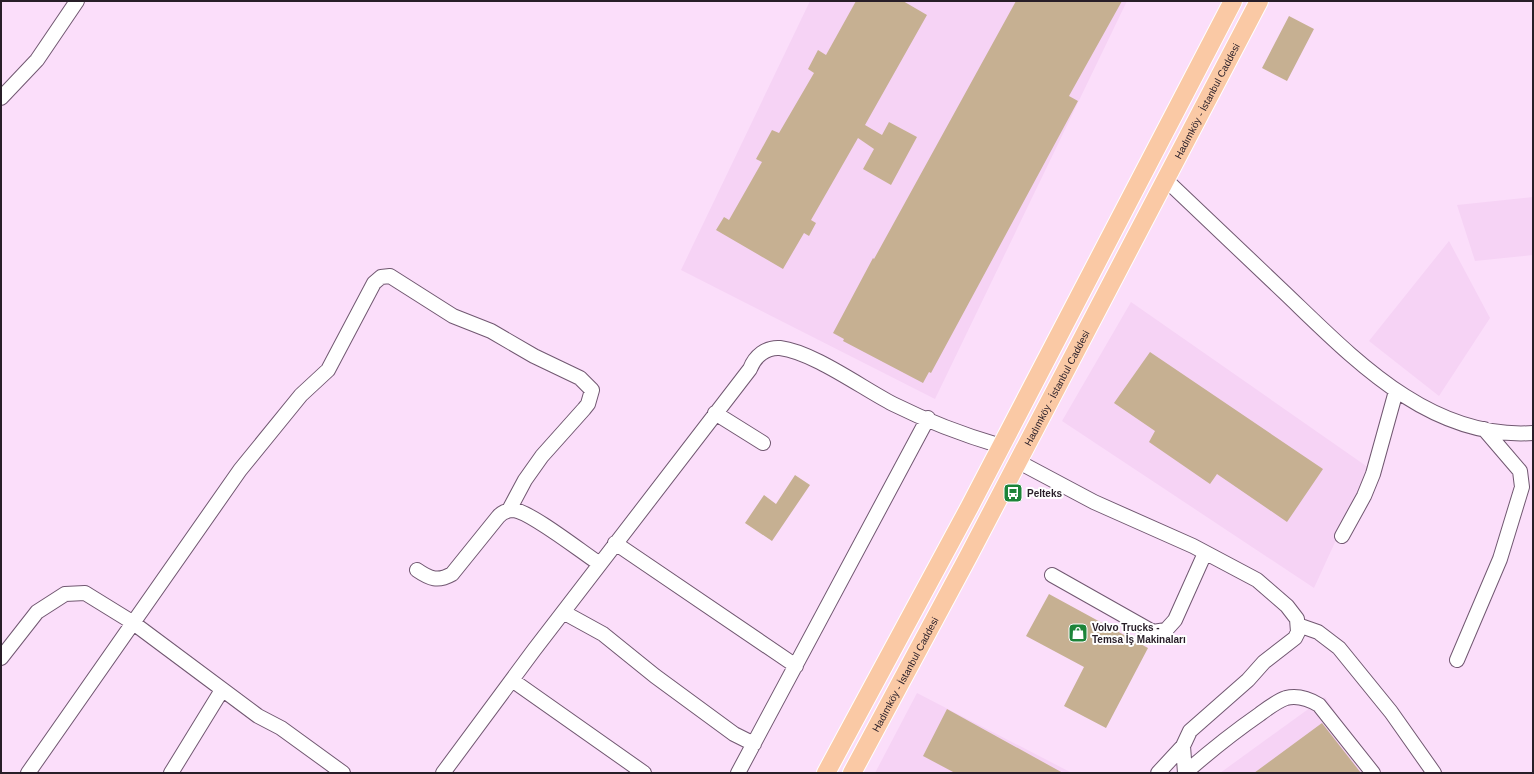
<svg xmlns="http://www.w3.org/2000/svg" width="1534" height="774" font-family="Helvetica,sans-serif">
  <style>
    .built { fill: #f6d3f5 }
    .building { fill: #c6b092 }
    .lines { fill: none; stroke-linecap: round; stroke-linejoin: round }
    .minor-casing { stroke: #715871; stroke-width: 16 }
    .major-casing { stroke: #fff; stroke-width: 20 }
    .minor { stroke: #fff; stroke-width: 14 }
    .major { stroke: #fac9a5; stroke-width: 18 }
    .labels { text-anchor: middle; stroke-width: 4; stroke-linejoin: round; paint-order: stroke }
    .street-label { font-size: 10px; fill: #281e28; stroke: #fff }
    .poi-label { font-size: 10px; font-weight: bold; fill: #281e28; stroke: #fff; text-anchor: start }
  </style>
  <rect width="100%" height="100%" fill="#fbdefa"/>
  <path class="built" d="M810 1H1127L935 399 681 270Z
    M1533 197V255L1475 261 1457 205Z
    M1449 241 1490 318 1439 396 1369 341Z
    M1131 302 1369 468 1314 588 1062 421Z
    M917 693 1072 773H875Z
    M1325 697 1377 773H1220Z"/>
  <path class="building" d="M856 1H903L927 15 865 125 882 135 889 122 917 137 891 185 863 169 874 149 858 138 811 220 816 223 809 236 804 233 783 269 716 230 724 217 729 220 762 162 756 159 772 130 779 133 814 73 808 69 818 50 826 55Z
    M1016 1H1122L1069 96 1078 101 931 373 929 372 923 383 843 341 844 339 833 333 873 258 874 259Z
    M1289 16 1314 29 1287 81 1262 68Z
    M1150 352 1323 469 1287 522 1217 474 1210 484 1149 442 1155 431 1114 403Z
    M795 475 810 485 772 541 745 523 764 495 776 504Z
    M1049 594 1148 648 1106 728 1064 706 1084 667 1026 636Z
    M947 709 1063 773H955L923 756Z
    M1322 723 1361 773H1254Z"/>
  <g class="lines">
    <g class="minor-casing">
      <path id="minor" d="M1 98 37 60 77 1
        M1165 179C1205 217 1245 255 1286 294 1354 359 1430 440 1533 433
        M715 413 763 443
        M1017 461 1094 502 1193 546 1257 580 1287 606 1297 619 1298 632 1295 638 1264 662 1248 680 1190 731 1183 746 1185 773
        M1342 536 1364 496 1373 474 1396 391
        M615 543 796 666
        M417 570C430 579 438 582 452 574L498 517C502 512 507 510 514 510 531 512 583 553 600 564
        M1052 575 1153 632 1166 630 1175 620 1205 553
        M563 612 603 634 655 676 734 734 754 744
        M1298 625 1318 632 1339 648 1391 712 1434 773
        M1 658 37 612 65 594 85 593 132 622 258 716 281 728 343 773
        M1457 660 1500 559 1522 487 1520 471 1484 429
        M512 680 644 773
        M28 773 240 470 301 395 328 370 374 283 381 277 390 276 453 316 491 331 534 356 580 378 592 390 588 404 584 409 542 456 525 480 509 510
        M171 773 222 690
        M443 773 534 650 750 369C755 356 766 347 780 348 813 352 862 388 893 404 925 420 967 436 1001 446
        M738 773 928 418
        M1158 773 1183 746
        M1185 773C1209 752 1234 732 1260 714 1268 708 1277 701 1286 698 1298 695 1309 699 1319 705L1373 773"/>
    </g>
    <g class="major-casing">
      <g id="major">
        <path d="M826 773 969 508 1233 1"/>
        <path id="s1" d="M852 773 968 557 1259 1"/>
      </g>
    </g>
    <use href="#minor" class="minor"/>
    <use href="#major" class="major"/>
  </g>
  <defs>
    <g id="bus-square" transform="scale(1)"><rect x="-9" y="-9" width="18" height="18" rx="4" fill="#1d8439" stroke="#fff"/><path d="M-5-6H5V4H4V6H2V4H-2V6H-4V4H-5ZM-3.5-4V0h7V-4ZM-3.5 1.2v1.5H-2V1.2ZM2 1.2v1.5H3.5V1.2Z" fill="#fff"/></g>
    <g id="shop-square" transform="scale(1)"><rect x="-9" y="-9" width="18" height="18" rx="4" fill="#1d8439" stroke="#fff"/><path d="M-5-2.5h2.3a2.7 3.5 0 0 1 5.4 0H5L5.5 6h-11ZM-1.5-2.5h3a1.5 2.3 0 0 0-3 0Z" fill="#fff"/></g>
  </defs>
  <g fill-rule="evenodd">
    <use href="#bus-square" x="1013" y="493"/>
    <use href="#shop-square" x="1078" y="633"/>
  </g>
  <g class="labels">
    <g class="street-label">
      <text dy="4" stroke="none"><textPath href="#s1" startOffset="760">Hadımköy - İstanbul Caddesi</textPath></text>
      <text dy="4" stroke="none"><textPath href="#s1" startOffset="436">Hadımköy - İstanbul Caddesi</textPath></text>
      <text dy="4" stroke="none"><textPath href="#s1" startOffset="112">Hadımköy - İstanbul Caddesi</textPath></text>
    </g>
    <g class="poi-label">
      <text x="1027" y="497">Pelteks</text>
      <text x="1092" y="631">Volvo Trucks -<tspan x="1092" dy="12">Temsa İş Makinaları</tspan></text>
    </g>
  </g>
  <rect width="1534" height="774" fill="none" stroke="#281e28" stroke-width="4"/>
</svg>
